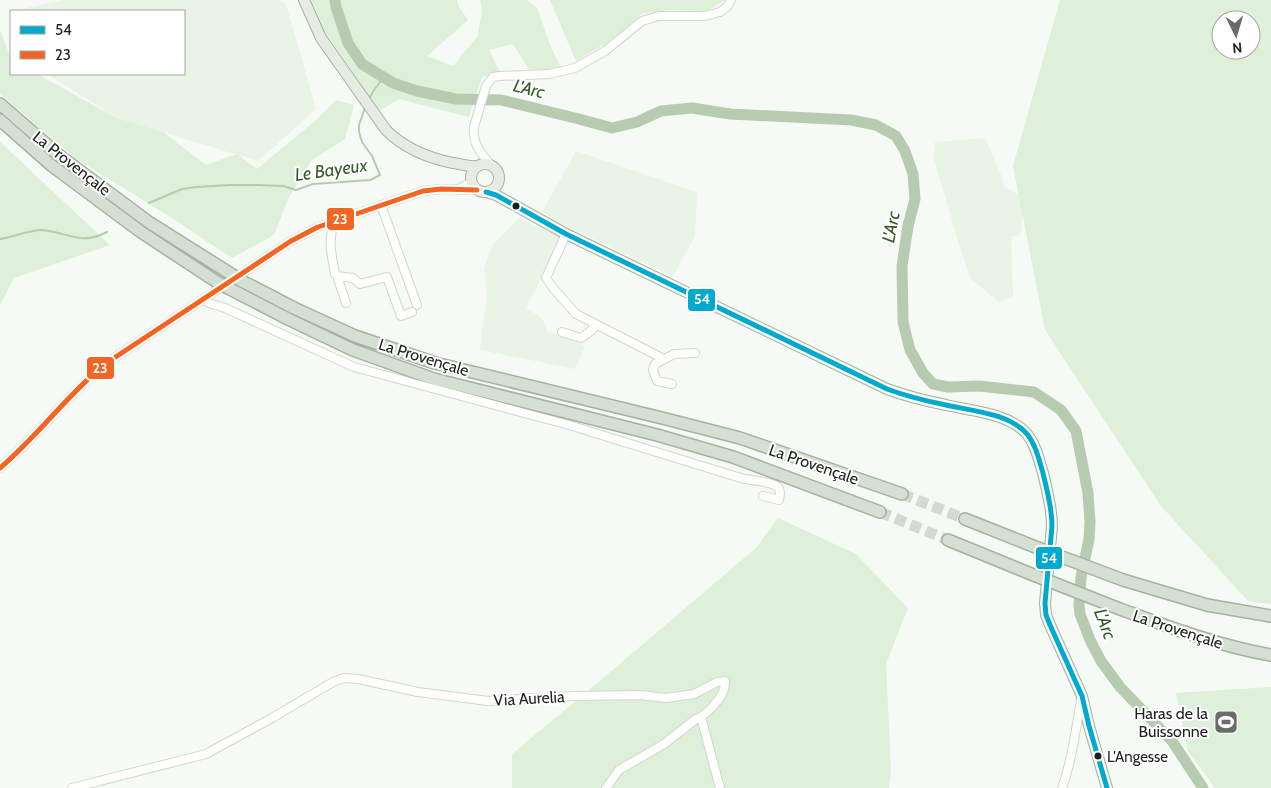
<svg xmlns="http://www.w3.org/2000/svg" width="1271" height="788" font-family="Cabin,sans-serif">
  <style>
    .built { fill: #e9f3e6 }
    .green { fill: #deefda; fill-rule: evenodd }
    .lines { fill: none; stroke-linecap: round; stroke-linejoin: round }
    .stream { stroke: #b7cbb1; stroke-width: 2 }
    .river { stroke: #b7cbb1; stroke-width: 11 }
    .highway-tunnel { stroke: #d5d9d4; stroke-width: 11; stroke-dasharray: 11 5.5; stroke-linecap: butt }
    .minor-casing { stroke: #d2d6d1; stroke-width: 10 }
    .major-casing { stroke: #a5b1a2; stroke-width: 12 }
    .highway-casing { stroke: #a5b1a2; stroke-width: 14 }
    .minor { stroke: #fefefd; stroke-width: 8 }
    .major { stroke: #e6ece4; stroke-width: 10 }
    .highway { stroke: #d6e0d2; stroke-width: 11 }
    .highway-bridge-casing { stroke: #a5b1a2; stroke-width: 14; stroke-linecap: butt }
    .highway-bridge { stroke: #d6e0d2; stroke-width: 11 }
    .bus-1-casing { stroke: #fff; stroke-width: 9 }
    .bus-2-casing { stroke: #fff; stroke-width: 9 }
    .bus-1 { stroke: #00a9ce; stroke-width: 5 }
    .bus-2 { stroke: #f26522; stroke-width: 5 }
    .bus-dot { fill: #1d201c; stroke: #fff; stroke-width: 2 }
    .labels { text-anchor: middle; stroke-width: 4; stroke-linejoin: round; paint-order: stroke }
    .bus-label { font-size: 15px; fill: #1d201c; stroke: #fff; text-anchor: start }
    .street-label { font-size: 16px; fill: #1d201c; stroke: #fff }
    .poi-label { font-size: 16px; fill: #1d201c; stroke: #fff; text-anchor: end }
    .water-label { font-size: 18px; font-style: italic; fill: #365c2b; stroke: #fff }
    .line-badge { stroke: #fff; stroke-width: 2 }
    .badge-label { font-size: 14px; text-anchor: middle; font-weight: bold; fill: #fff }
  </style>
  <rect width="100%" height="100%" fill="#f5faf4"/>
  <path class="built" d="M63 0H278L286 4 316 109 258 161 117 118 47 74H184V11H13Z
    M985 138 1002 177 1004 187 1025 198 1020 235 1011 237 1013 296 999 302 971 279 959 244 933 155 935 142Z
    M576 151 697 192 695 236 673 276 561 224 542 212Z
    M519 218 561 238 526 308 542 318 547 331 585 346 575 369 480 350 487 293 484 269 493 244Z"/>
  <path class="green" d="M310 0H457L459 7 468 20 427 56 453 66 477 37 482 12 480 0H527L537 8 549 42 561 68 530 71 513 44 489 50 500 72 482 77 469 117 399 99 379 111 339 52 322 29Z
    M550 0H725L707 11 670 10 642 14 608 42 576 61Z
    M1060 0H1271V604L1248 601 1161 506 1045 330 1013 166ZM1221 20H1251V50H1221Z
    M0 30 11 59V74H37L117 118 163 132 206 165 237 154 257 169 316 120 336 100 354 105 345 139 312 160 289 197 274 235 232 258 169 216 76 159 0 94Z
    M0 142 110 245 14 278 0 305Z
    M778 518 856 554 908 608 886 664 891 769 889 788H512V754L602 679 756 548Z
    M1271 687V788H1215L1188 751 1176 693Z"/>
  <g class="lines">
    <path class="stream" d="M369 99 374 90 384 77
      M149 203 182 189 196 187 231 185H258L283 186 296 190 313 184 370 180 380 175 372 156 362 142 359 132V125L365 108
      M0 239C14 237 28 230 42 230 67 232 81 246 107 232"/>
    <path class="river" d="M335 0 336 7 348 43 362 64 393 83 417 91 456 99 501 100 579 119 612 128 637 122 661 111 692 108 730 114 851 120 876 125 896 136 905 151 913 174 915 199 908 226 902 266 903 322 910 350 923 373 933 384 948 387 979 386 1034 392 1061 410 1076 431 1088 493 1090 522 1089 539 1081 577 1079 606 1080 614 1090 640 1101 661 1120 687 1172 741 1203 788"/>
    <path class="highway-tunnel" d="M902 494 965 519
      M880 512 948 540"/>
    <g class="minor-casing">
      <path id="minor" d="M491 165C481 154 472 143 474 127L486 86 493 77 499 76 549 74 575 68 605 51 642 21 659 16H705L720 12 727 7 731 0
        M459 189 471 182
        M381 205 417 305
        M334 221C328 244 331 251 335 274L337 276 353 278 360 284 387 277 401 316 412 312
        M566 234 546 278 553 288 576 314 664 359
        M337 276 346 303
        M203 299 209 303 225 308 354 367 569 425 744 479C752 480 772 482 778 487 781 491 780 496 779 500L763 496
        M562 332 581 338 592 330 596 324
        M672 384 657 381 653 370 655 364 674 354 695 353
        M0 468C38 436 67 395 105 364L291 241 318 227 423 191 441 189 477 190
        M701 717 720 788
        M72 788 206 754 272 718 333 682 344 678 358 679 418 692 488 701 574 696 640 695 666 698 694 694 717 682 725 681C725 684 725 687 724 689 721 699 706 716 696 719L664 744 619 770 606 788
        M1062 788C1072 760 1076 729 1081 700"/>
    </g>
    <g class="major-casing">
      <path id="major" d="M304 0 321 38 386 130C405 149 428 158 453 163 462 164 468 167 477 166
        M471 178a14 14 0 1 1 28 0a14 14 0 1 1-28 0Z
        M486 192 496 195 566 234 887 389C906 396 926 401 946 405 971 411 1009 413 1027 434 1036 445 1039 460 1043 473 1047 491 1052 507 1052 526L1045 603 1046 615 1050 625 1082 696 1089 726 1107 788"/>
    </g>
    <g class="highway-casing">
      <path id="highway" d="M0 104 60 156 150 223 231 274
        M0 120 51 165 141 232 217 282
        M240 280 294 308 355 336 435 363 662 418 740 438 902 494
        M228 288 288 319 353 350 434 379 657 435 733 457 880 512
        M965 519 1038 548
        M948 540 1036 576
        M1123 580 1207 605 1271 616
        M1120 609C1169 627 1219 646 1271 655"/>
    </g>
    <use href="#minor" class="minor"/>
    <use href="#major" class="major"/>
    <use href="#highway" class="highway"/>
    <g class="highway-bridge-casing">
      <path id="highway-bridge" d="M231 274 240 280
        M217 282 228 288
        M1038 548 1123 580
        M1036 576 1120 609"/>
    </g>
    <use href="#highway-bridge" class="highway-bridge"/>
    <g class="bus-1-casing">
      <path id="bus-1" d="M486 192 496 195 566 234 887 389C906 396 926 401 946 405 971 411 1009 413 1027 434 1036 445 1039 460 1043 473 1047 491 1052 507 1052 526L1045 603 1046 615 1050 625 1082 696 1089 726 1107 788"/>
    </g>
    <g class="bus-2-casing">
      <path id="bus-2" d="M0 468C38 436 67 395 105 364L291 241 318 227 423 191 441 189 477 190"/>
    </g>
    <use href="#bus-1" class="bus-1"/>
    <use href="#bus-2" class="bus-2"/>
  </g>
  <defs>
    <g id="stadium-square" transform="scale(1.25)"><rect x="-9" y="-9" width="18" height="18" rx="4" fill="#696c68" stroke="#fff"/><path d="M0-5a6.5 5 0 1 0 0 10a6.5 5 0 1 0 0-10ZM-3.5-1.8h7v3.6h-7Z" fill="#fff"/></g>
  </defs>
  <g fill-rule="evenodd">
    <use href="#stadium-square" x="1226" y="722"/>
  </g>
  <g class="bus-dot">
    <circle cx="516" cy="206" r="4.5"/>
    <circle cx="1098" cy="756" r="4.5"/>
  </g>
  <g class="labels">
    <g class="bus-label">
      <text x="1107" y="762">L'Angesse</text>
    </g>
    <g class="street-label">
      <text transform="translate(72 163) rotate(38)" y="6">La Provençale</text>
      <text transform="translate(424 357) rotate(17)" y="6">La Provençale</text>
      <text transform="translate(814 464) rotate(19)" y="6">La Provençale</text>
      <text transform="translate(1178 629) rotate(18)" y="6">La Provençale</text>
      <text transform="translate(529 698) rotate(-3)" y="6">Via Aurelia</text>
    </g>
    <g class="poi-label">
      <text x="1208" y="719">Haras de la<tspan x="1208" dy="18">Buissonne</tspan></text>
    </g>
    <g class="water-label">
      <text transform="translate(529 89) rotate(14)" y="6">L'Arc</text>
      <text transform="translate(331 170) rotate(-8)" y="6">Le Bayeux</text>
      <text transform="translate(891 227) rotate(-79)" y="6">L'Arc</text>
      <text transform="translate(1105 624) rotate(69)" y="6">L'Arc</text>
    </g>
  </g>
  <g class="line-badge">
    <rect x="326" y="207" width="29" height="24" rx="5" fill="#f26522"/>
    <rect x="687" y="288" width="29" height="24" rx="5" fill="#00a9ce"/>
    <rect x="86" y="356" width="29" height="24" rx="5" fill="#f26522"/>
    <rect x="1035" y="546" width="28" height="24" rx="5" fill="#00a9ce"/>
  </g>
  <g class="badge-label">
    <text x="340" y="224">23</text>
    <text x="702" y="304">54</text>
    <text x="100" y="373">23</text>
    <text x="1049" y="563">54</text>
  </g>
  <rect x="10" y="10" width="175" height="65" fill="#ffffff" stroke="#a5a6a4"/>
  <rect x="20" y="26" width="25" height="8" fill="#00a9ce" stroke="#a5a6a4"/>
  <text x="55" y="35" font-size="15" fill="#1d201c">54</text>
  <rect x="20" y="51" width="25" height="8" fill="#f26522" stroke="#a5a6a4"/>
  <text x="55" y="60" font-size="15" fill="#1d201c">23</text>
  <g transform="translate(1236 35) rotate(175)"><circle r="24" fill="#ffffff" stroke="#a5a6a4"/>
  <path d="M0-4L9 19L0 12L-9 19Z" fill="#696c68"/>
  <text y="-8" font-size="14" font-weight="bold" text-anchor="middle" fill="#1d201c">N</text>
  </g>
</svg>
